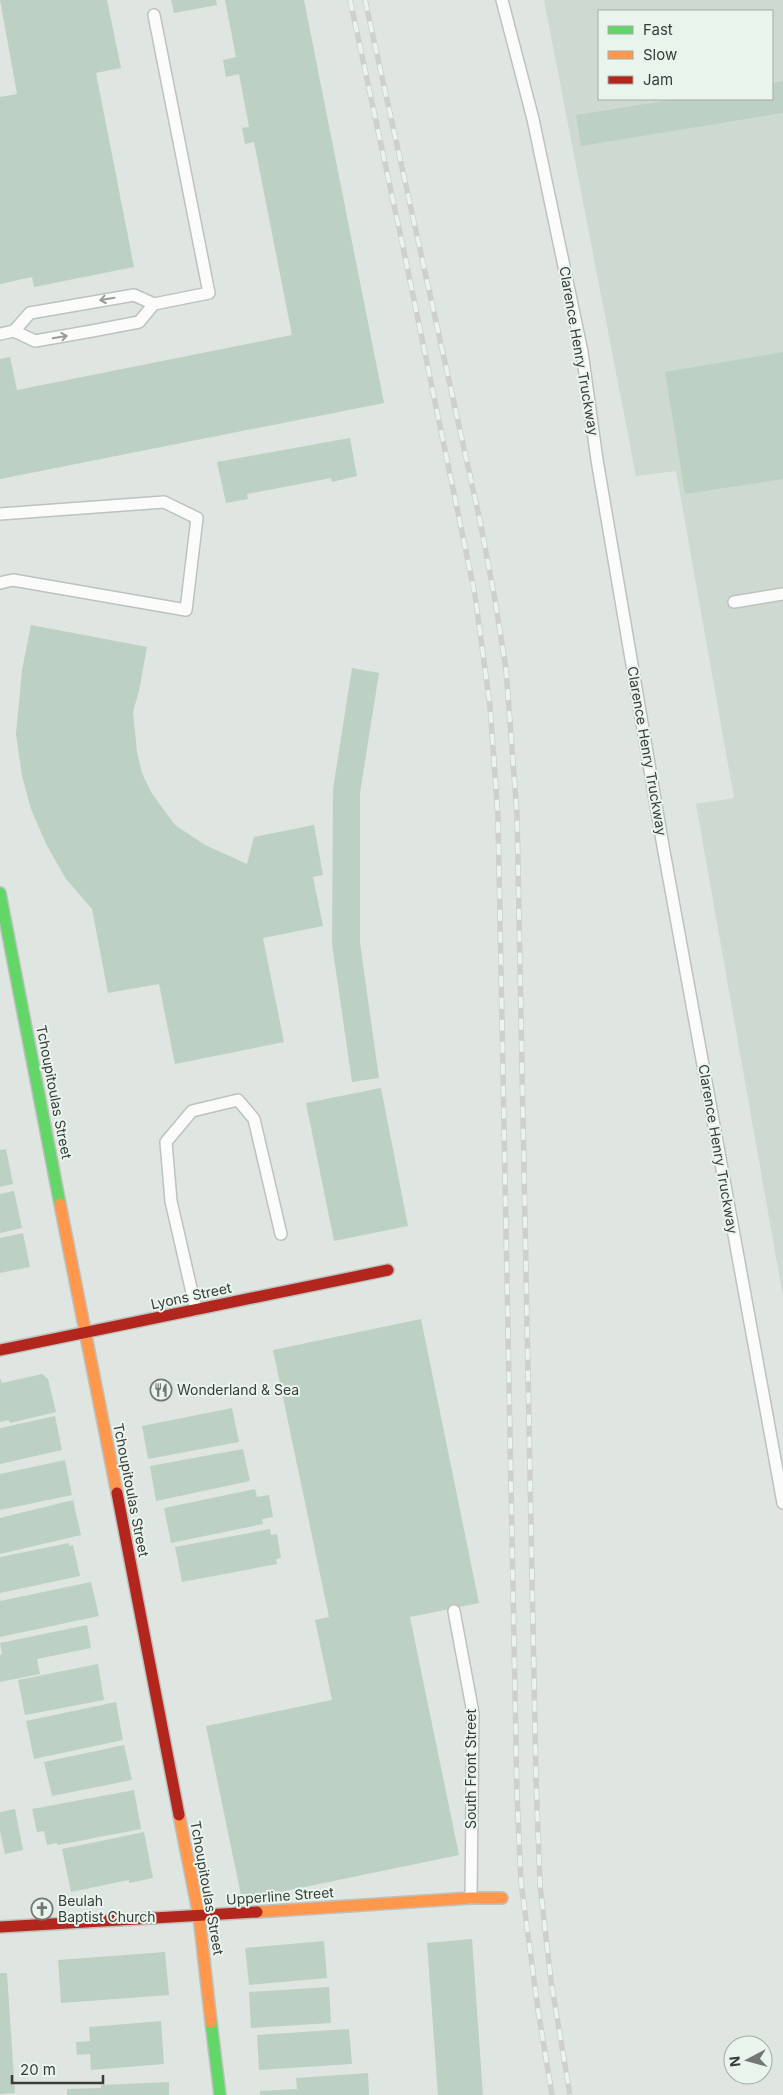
<svg xmlns="http://www.w3.org/2000/svg" width="783" height="2095" font-family="Inter,sans-serif">
  <style>
    .built { fill: #cedad1; fill-rule: evenodd }
    .building { fill: #bcd1c3 }
    .lines { fill: none; stroke-linecap: round; stroke-linejoin: round }
    .lane-casing { stroke: #bec2bf; stroke-width: 14 }
    .fast-casing { stroke: #bec2bf; stroke-width: 14 }
    .slow-casing { stroke: #bec2bf; stroke-width: 14 }
    .jam-casing { stroke: #bec2bf; stroke-width: 14 }
    .lane { stroke: #fafbfa; stroke-width: 11 }
    .fast { stroke: #63d668; stroke-width: 11 }
    .slow { stroke: #ff974d; stroke-width: 11 }
    .jam { stroke: #b3261e; stroke-width: 11 }
    .rail-casing { stroke: #ced0ce; stroke-width: 5.5 }
    .rail { stroke: #e9f5ec; stroke-width: 4; stroke-dasharray: 11; stroke-linecap: butt }
    .oneway { stroke: #9a9c9a }
    .labels { text-anchor: middle; stroke-width: 4; stroke-linejoin: round; paint-order: stroke }
    .street-label { font-size: 14px; fill: #393d3a; stroke: #e9f5ec }
    .poi-label { font-size: 14px; fill: #393d3a; stroke: #e9f5ec; text-anchor: start }
  </style>
  <rect width="100%" height="100%" fill="#dfe5e0"/>
  <path class="built" d="M544 0H783V1297L696 804 734 798 676 471 636 476ZM599 11H772V99H599Z"/>
  <path class="building" d="M0 0H107L121 68 96 73 134 267 34 287 32 277 0 284V97L17 94Z
    M171 0H216L217 5 174 13Z
    M225 0H304L384 403 0 479V359L10 357 17 390 292 335 254 142 245 144 242 128 249 127 239 74 226 77 223 60 236 57Z
    M783 81V113L581 146 576 115 676 99H772V83Z
    M783 352V479L685 494 665 372Z
    M350 438 357 476 332 482 331 478 247 494 248 499 226 503 217 462Z
    M31 625 147 647 139 691 133 712 137 752 142 773 151 792 175 825 205 845 247 864 254 837 314 825 323 875 313 877 323 926 263 938 284 1042 175 1064 159 984 108 993 92 909 66 879 46 844 31 809 22 776 16 734 22 670Z
    M352 668 379 673 360 793V943L379 1078 352 1082 332 944 333 789Z
    M381 1088 408 1226 334 1241 306 1103Z
    M6 1149 13 1184 0 1187V1150Z
    M14 1191 22 1228 0 1233V1194Z
    M23 1233 30 1267 0 1273V1238Z
    M421 1319 479 1603 410 1617 459 1855 242 1900 206 1726 332 1700 315 1620 329 1617 273 1350Z
    M42 1374 48 1379 56 1412 10 1423 9 1420 0 1422V1378L2 1383Z
    M232 1408 239 1442 148 1459 142 1426Z
    M55 1416 62 1450 0 1464V1428Z
    M243 1449 250 1481 156 1501 150 1466Z
    M65 1460 72 1495 0 1510V1474Z
    M255 1489 257 1497 269 1495 273 1517 262 1519 263 1524 171 1543 164 1508Z
    M73 1500 81 1535 0 1554V1518Z
    M270 1529 271 1535 277 1534 281 1558 276 1559 277 1564 182 1582 175 1547Z
    M69 1543V1546L73 1545 80 1576 0 1593V1557Z
    M91 1582 99 1616 0 1637V1601Z
    M87 1625 91 1648 37 1659 40 1674 0 1682V1655L2 1654 0 1643Z
    M98 1664 104 1700 25 1715 18 1680Z
    M116 1702 123 1740 34 1759 26 1721Z
    M124 1745 132 1780 52 1796 44 1762Z
    M134 1790 141 1829 58 1845 57 1843 47 1845 44 1831 37 1832 32 1809Z
    M15 1809 23 1850 5 1854 0 1831V1812Z
    M144 1832 153 1878 129 1883V1880L71 1892 62 1849Z
    M472 1939 483 2095H438L427 1943Z
    M324 1941 327 1978 249 1985 245 1948Z
    M165 1952 169 1995 61 2003 58 1960Z
    M0 1973H7L15 2093 0 2094Z
    M329 1987 331 2023 251 2028 249 1992Z
    M161 2021 164 2064 91 2070 90 2054 77 2055 76 2042 90 2041 89 2027Z
    M349 2029 352 2064 259 2070 257 2035Z
    M368 2073 369 2095H260V2091L297 2089 296 2078Z
    M169 2082V2095H67V2089L101 2088V2085Z"/>
  <g class="lines">
    <g class="lane-casing">
      <path id="lane" d="M502 0 533 119 582 352 597 460 663 846 783 1503
        M14 331 35 341 92 331 139 322 154 304
        M0 334 14 331 30 313 134 295 154 304 209 293 154 15
        M0 514 164 502 197 518 186 610 13 580 0 583
        M734 602 783 594
        M196 1310 171 1201 166 1142 192 1111 238 1100 254 1119 281 1234
        M454 1611 473 1713 471 1898"/>
    </g>
    <g class="fast-casing">
      <path id="fast" d="M0 893 60 1204
        M211 2022 220 2095"/>
    </g>
    <g class="slow-casing">
      <path id="slow" d="M60 1204 117 1493
        M179 1815 199 1916 211 2022
        M257 1912 471 1898H502"/>
    </g>
    <g class="jam-casing">
      <path id="jam" d="M0 1350 388 1270
        M117 1493 179 1815
        M0 1927 257 1912"/>
    </g>
    <use href="#lane" class="lane"/>
    <use href="#fast" class="fast"/>
    <use href="#slow" class="slow"/>
    <use href="#jam" class="jam"/>
    <g class="rail-casing">
      <path id="rail" d="M350 0 403 247 475 595 490 706 498 817 517 1795 521 1882 538 2010 552 2095
        M365 0 480 521 495 600 506 669 517 814 536 1779 540 1885 551 1981 570 2095"/>
    </g>
    <use href="#rail" class="rail"/>
  </g>
  <defs><path id="oneway-shaft" d="M-6 0H5M1.5-3L5.5 0L1.5 3" fill="none" stroke-width="1.6" stroke-linecap="round" stroke-linejoin="round" transform="scale(1.25)"/></defs>
  <g class="oneway">
    <use href="#oneway-shaft" transform="translate(107 299) rotate(171)"/>
    <use href="#oneway-shaft" transform="translate(60 337) rotate(-10)"/>
  </g>
  <defs>
    <g id="restaurant-ring" transform="scale(1.125)"><circle r="9.5" fill="#e9f5ec" stroke="#737874" stroke-width="1.5"/><path d="M-5-6h1v4h1v-4h1v4h1v-4h1v5L-1.5 .5V6h-2V.5L-5-1ZM5-6V6H3V1.5H1.5Q1.5-4 5-6Z" fill="#737874"/></g>
    <g id="church-ring" transform="scale(1.125)"><circle r="9.5" fill="#e9f5ec" stroke="#737874" stroke-width="1.5"/><path d="M-1.2-6h2.4v3.5h3.3v2.4h-3.3V6h-2.4V-.1h-3.3v-2.4h3.3Z" fill="#737874"/></g>
  </defs>
  <g fill-rule="evenodd">
    <use href="#restaurant-ring" x="161" y="1390"/>
    <use href="#church-ring" x="42" y="1909"/>
  </g>
  <g class="labels">
    <g class="street-label">
      <text transform="translate(579 351) rotate(80)" y="5">Clarence Henry Truckway</text>
      <text transform="translate(647 751) rotate(80)" y="5">Clarence Henry Truckway</text>
      <text transform="translate(54 1092) rotate(79)" y="5">Tchoupitoulas Street</text>
      <text transform="translate(718 1149) rotate(80)" y="5">Clarence Henry Truckway</text>
      <text transform="translate(191 1296) rotate(-12)" y="5">Lyons Street</text>
      <text transform="translate(131 1490) rotate(79)" y="5">Tchoupitoulas Street</text>
      <text transform="translate(471 1769) rotate(-90)" y="5">South Front Street</text>
      <text transform="translate(207 1888) rotate(80)" y="5">Tchoupitoulas Street</text>
      <text transform="translate(280 1896) rotate(-4)" y="5">Upperline Street</text>
    </g>
    <g class="poi-label">
      <text x="177" y="1395">Wonderland &amp; Sea</text>
      <text x="58" y="1906">Beulah<tspan x="58" dy="16">Baptist Church</tspan></text>
    </g>
  </g>
  <rect x="598" y="10" width="175" height="90" fill="#e9f5ec" stroke="#a3aba5"/>
  <rect x="608" y="26" width="25" height="8" fill="#63d668" stroke="#a3aba5"/>
  <text x="643" y="35" font-size="15" fill="#393d3a">Fast</text>
  <rect x="608" y="51" width="25" height="8" fill="#ff974d" stroke="#a3aba5"/>
  <text x="643" y="60" font-size="15" fill="#393d3a">Slow</text>
  <rect x="608" y="76" width="25" height="8" fill="#b3261e" stroke="#a3aba5"/>
  <text x="643" y="85" font-size="15" fill="#393d3a">Jam</text>
  <g transform="translate(748 2060) rotate(264)"><circle r="24" fill="#e9f5ec" stroke="#a3aba5"/>
  <path d="M0-4L9 19L0 12L-9 19Z" fill="#737874"/>
  <text y="-8" font-size="14" font-weight="bold" text-anchor="middle" fill="#393d3a">N</text>
  </g>
  <path d="M12 2075v8h91v-8" fill="none" stroke="#393d3a" stroke-width="2.5"/>
  <text x="20" y="2075" font-size="15" fill="#393d3a" stroke="#e9f5ec" stroke-width="4" paint-order="stroke">20 m</text>
</svg>
